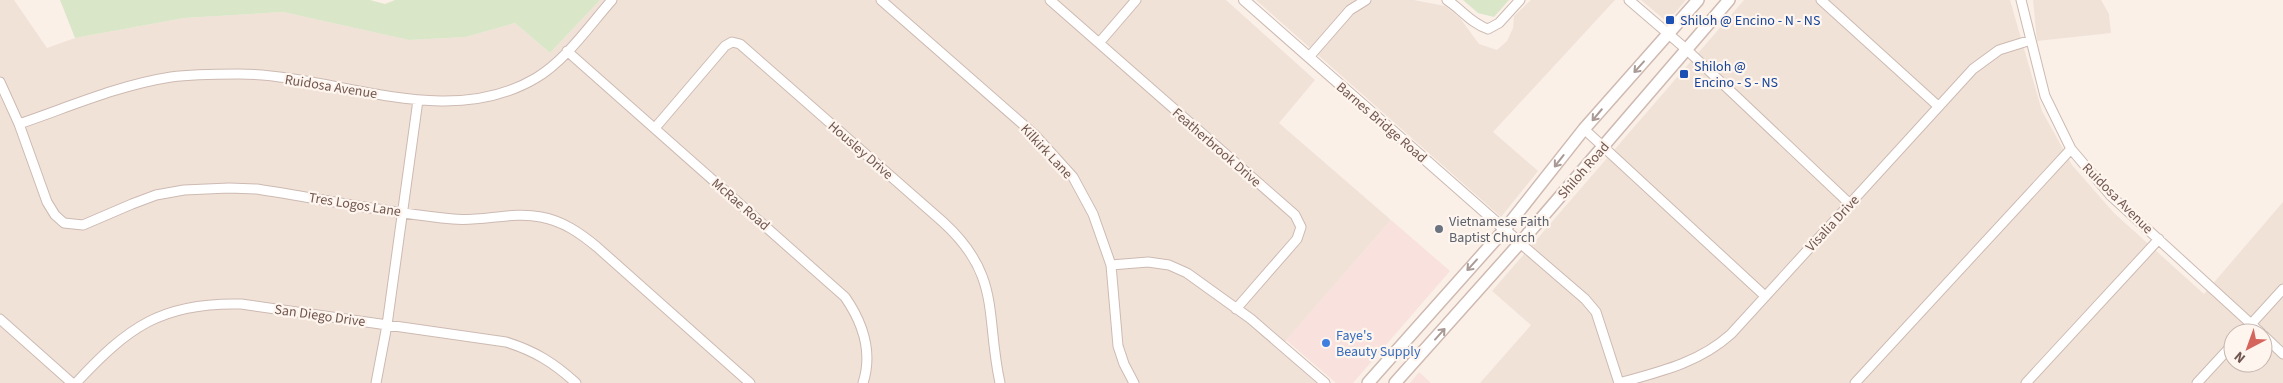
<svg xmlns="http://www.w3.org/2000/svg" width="2283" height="383" font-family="'Source Sans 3',sans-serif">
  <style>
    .residential { fill: #f1e2d8; fill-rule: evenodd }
    .commercial { fill: #f9e2dd }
    .green { fill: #d9e6c8 }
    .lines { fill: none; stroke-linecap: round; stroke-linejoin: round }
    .minor-casing { stroke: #cdbab2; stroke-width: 11 }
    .tertiary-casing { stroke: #cdbab2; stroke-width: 12 }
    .secondary-casing { stroke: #cfb9b0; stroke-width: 14 }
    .minor { stroke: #fff; stroke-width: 9 }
    .tertiary { stroke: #fff; stroke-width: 10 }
    .secondary { stroke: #fff; stroke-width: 11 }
    .oneway { stroke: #aa9a95 }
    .transit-dot { fill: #1a4fb4; stroke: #fdf5ee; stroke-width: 2 }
    .worship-dot { fill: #6b7280; stroke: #fdf5ee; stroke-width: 2 }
    .shop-dot { fill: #3f7fe0; stroke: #fdf5ee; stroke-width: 2 }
    .labels { text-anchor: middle; stroke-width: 4.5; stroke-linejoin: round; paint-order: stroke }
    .transit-label { font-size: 14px; fill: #164399; stroke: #fdf5ee; text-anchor: start }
    .street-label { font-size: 14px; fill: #71564f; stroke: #fdf5ee }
    .worship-label { font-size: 14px; fill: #5b616d; stroke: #fdf5ee; text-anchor: start }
    .shop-label { font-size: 14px; fill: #366cbe; stroke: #fdf5ee; text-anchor: start }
  </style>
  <rect width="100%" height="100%" fill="#faf0e8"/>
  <path class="residential" d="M0 0H14L47 48 75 38 184 18 283 12 409 40 466 37 515 23 550 53 600 0H1226L1315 80 1279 123 1391 220 1279 349 1316 383H0Z
    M1256 0H1414L1445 6 1460 18 1479 44 1497 50 1507 41 1513 28 1514 16 1531 0H1615L1493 132 1538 171 1501 217Z
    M1641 0H1686L1667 22Z
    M1744 0H2010L2042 111 2072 165 2114 213 2204 294 2283 202V383H1480L1531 325 1492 291ZM2233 333H2263V363H2233Z
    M2033 0H2101L2109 14 2111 33 2037 41Z"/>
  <path class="commercial" d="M1391 220 1450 271 1353 383H1336L1286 340Z
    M1419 372 1431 383H1410Z"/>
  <path class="green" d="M60 0H370L385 4 395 0H600L550 53 515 23 466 37 409 40 283 12 184 18 75 38Z
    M1463 0H1509L1494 17 1478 13Z"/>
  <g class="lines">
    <g class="minor-casing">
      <path id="minor" d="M881 0 1035 135 1073 177 1093 214 1111 265 1118 346 1124 364 1134 383
        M1050 0 1295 215 1301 227 1297 239 1236 309
        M1447 0C1461 9 1472 24 1488 29L1499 23 1520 0
        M1629 0 1686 49 1850 204
        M1821 0 1938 106
        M2021 0 2045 96 2071 149 2111 196 2261 333
        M1099 43 1136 0
        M567 51 845 297C863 323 873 352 863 383
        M1309 57 1350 10 1366 0
        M0 82 19 124 47 202 55 215 64 223 83 225 132 204 156 195 184 190 229 188 257 189C322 199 388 213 453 219 482 222 512 211 541 217 563 221 580 233 597 247L750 383
        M19 124C69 107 119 85 171 77 193 74 217 74 239 74 335 74 445 132 536 78 566 60 589 26 612 0
        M655 128 725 46 732 42 740 44 943 222C1002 276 985 314 1000 383
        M1584 129 1765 296
        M1520 243 1585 299 1596 312 1619 383C1659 372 1699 363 1731 334L1973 69 1999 50 2031 40
        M1111 265 1148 262 1169 265 1187 273 1251 319 1325 383
        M0 319 72 383
        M2243 333 2283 289
        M2263 335 2283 354
        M76 383C128 327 162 302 241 304L506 342C535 351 554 363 576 383
        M376 383 387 325 418 100
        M1855 383 2071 149
        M2026 383 2159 239
        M2197 383 2233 344"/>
    </g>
    <g class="tertiary-casing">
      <path id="tertiary" d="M1244 0 1520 243"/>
    </g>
    <g class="secondary-casing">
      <path id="secondary" d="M1368 383 1505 229 1584 129 1698 0
        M1395 383 1520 243 1729 0"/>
    </g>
    <use href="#minor" class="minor"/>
    <use href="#tertiary" class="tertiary"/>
    <use href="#secondary" class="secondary"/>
  </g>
  <defs><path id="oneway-shaft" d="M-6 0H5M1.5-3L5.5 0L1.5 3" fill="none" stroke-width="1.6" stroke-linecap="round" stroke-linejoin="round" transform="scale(1.25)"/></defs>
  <g class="oneway">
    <use href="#oneway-shaft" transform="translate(1639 67) rotate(132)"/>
    <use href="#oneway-shaft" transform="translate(1597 115) rotate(130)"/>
    <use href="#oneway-shaft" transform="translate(1559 161) rotate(128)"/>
    <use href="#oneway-shaft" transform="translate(1472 265) rotate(132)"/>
    <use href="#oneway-shaft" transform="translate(1440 334) rotate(-48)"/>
  </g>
  <g class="transit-dot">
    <rect x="1665" y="15" width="10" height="10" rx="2.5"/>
    <rect x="1679" y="69" width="10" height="10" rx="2.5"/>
  </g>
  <circle class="worship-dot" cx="1439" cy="229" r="5"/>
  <circle class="shop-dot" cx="1326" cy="343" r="5"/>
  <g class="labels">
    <g class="transit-label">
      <text x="1680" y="25">Shiloh @ Encino - N - NS</text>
      <text x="1694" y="71">Shiloh @<tspan x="1694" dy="16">Encino - S - NS</tspan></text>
    </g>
    <g class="street-label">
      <text transform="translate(331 86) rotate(9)" y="5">Ruidosa Avenue</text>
      <text transform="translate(1382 122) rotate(41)" y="5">Barnes Bridge Road</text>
      <text transform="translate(1217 147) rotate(41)" y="5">Featherbrook Drive</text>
      <text transform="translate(861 150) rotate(41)" y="5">Housley Drive</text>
      <text transform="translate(1047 151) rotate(47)" y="5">Kilkirk Lane</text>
      <text transform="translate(1583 170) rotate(-49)" y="5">Shiloh Road</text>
      <text transform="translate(2118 198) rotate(45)" y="5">Ruidosa Avenue</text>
      <text transform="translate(355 204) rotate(9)" y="5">Tres Logos Lane</text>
      <text transform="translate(741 204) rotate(41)" y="5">McRae Road</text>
      <text transform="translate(1832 223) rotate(-47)" y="5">Visalia Drive</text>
      <text transform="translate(320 315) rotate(8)" y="5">San Diego Drive</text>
    </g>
    <g class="worship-label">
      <text x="1449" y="226">Vietnamese Faith<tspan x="1449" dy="16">Baptist Church</tspan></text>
    </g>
    <g class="shop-label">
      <text x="1336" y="340">Faye's<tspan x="1336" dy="16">Beauty Supply</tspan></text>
    </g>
  </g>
  <g transform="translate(2248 348) rotate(221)"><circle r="24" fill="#fdf5ee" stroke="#c5b5ae"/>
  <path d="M0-4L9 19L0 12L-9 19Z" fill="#d5655c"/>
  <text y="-8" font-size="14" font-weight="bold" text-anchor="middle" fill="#71564f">N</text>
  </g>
</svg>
